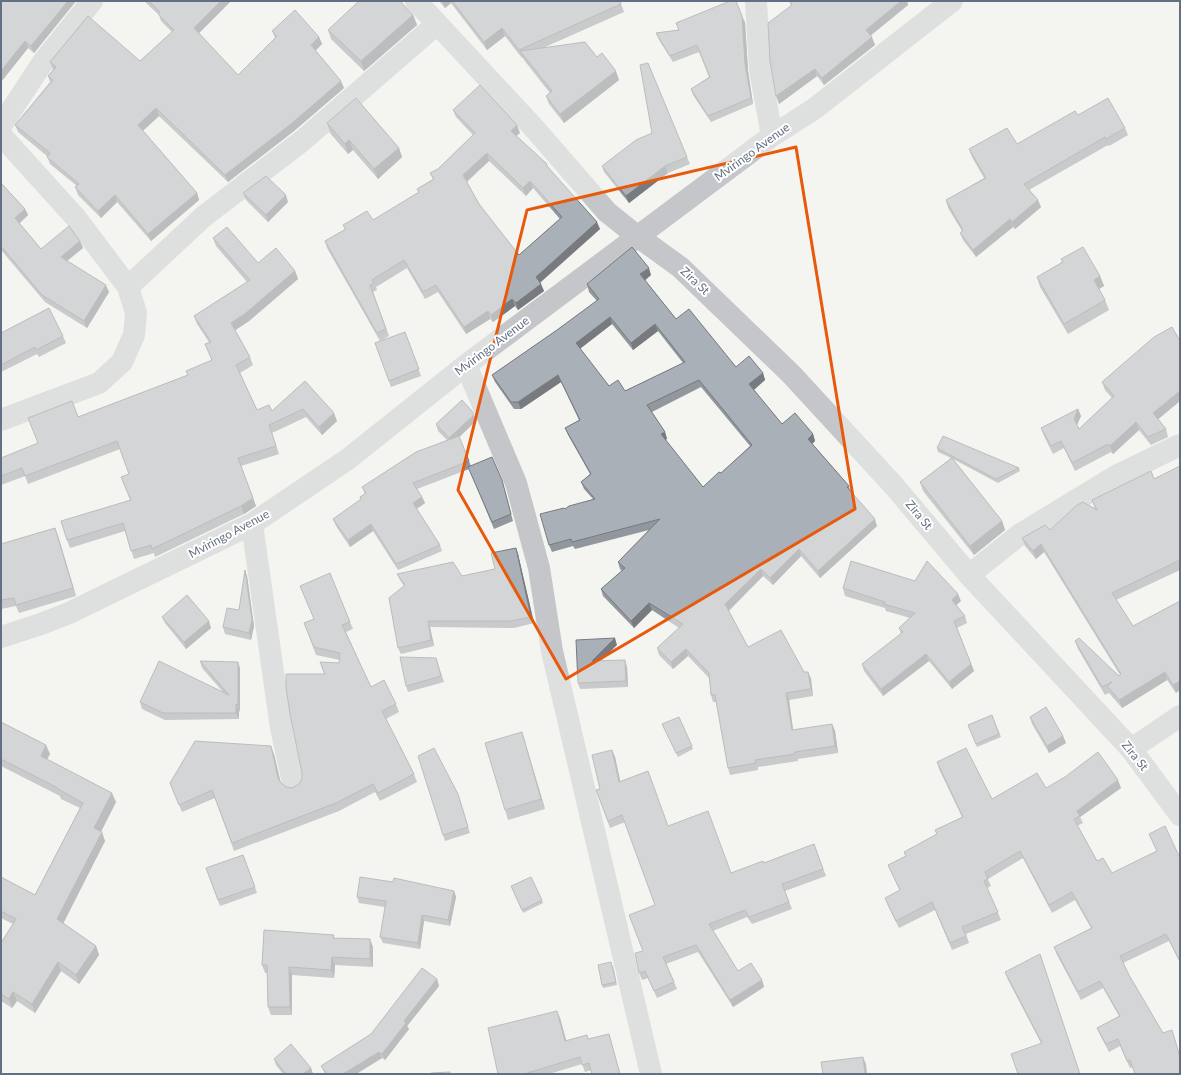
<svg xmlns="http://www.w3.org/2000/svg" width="1181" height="1075" font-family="Lato,sans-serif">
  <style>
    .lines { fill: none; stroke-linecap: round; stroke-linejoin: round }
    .minor { stroke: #c4c6ca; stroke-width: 22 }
    .wall { fill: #92979d; fill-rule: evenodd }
    .shaded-wall { fill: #777b80 }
    .building { fill: #aab0b7; stroke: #777b80; fill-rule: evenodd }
    .marked { fill: none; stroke: #e8590c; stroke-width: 3; stroke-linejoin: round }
    .labels { text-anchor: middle; stroke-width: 4; stroke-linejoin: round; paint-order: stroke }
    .street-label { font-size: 12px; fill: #636f82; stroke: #fff }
  </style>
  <rect width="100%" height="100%" fill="#f4f4f0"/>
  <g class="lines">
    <path class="minor" d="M416 1 534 128 607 212 637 236 680 267 792 375 895 487 969 575 1131 749 1180 815
      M756 1 760 70 772 136
      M1 126 43 62 92 1
      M1 135 76 218 128 287
      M466 365 516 483 539 568 552 651 651 1074
      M1 420 99 383 122 362 134 335 136 313 128 287 203 217 302 141 437 24
      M252 524 281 728 293 783
      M969 575 1019 535 1116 476 1180 445
      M1 637 41 624 69 613 252 524 348 459 466 365 772 136 814 109 952 1
      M1131 749 1180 716"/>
  </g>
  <path class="wall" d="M1 1H76L34 53 28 48 1 82Z
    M144 1H231L199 33 238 75 275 38 272 31 319 37 322 44 315 51 344 88 294 131 228 182 159 116 143 131 197 193 199 200 151 241 117 202 101 218 78 195 75 187 77 186 50 164 47 156 18 132 15 125 50 82 48 76 53 70 50 62 140 61 172 32 161 21 159 15Z
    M439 1H620L624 12 545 47 597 57 619 80 564 123 549 104 546 96 550 93 524 60 523 58H522L505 36 487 50 451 3 445 8Z
    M789 1H907L908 5 870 35 875 45 824 85 817 76 779 104 791 5Z
    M413 15 417 25 364 71 331 39 328 30Z
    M745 22 748 71 753 104 711 122 693 95 691 89 709 77 699 52 673 62 659 40 656 33 679 30 676 23Z
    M453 110 520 133 516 136 547 164 548 167 600 229 540 283 544 291 518 310 515 306 493 322 490 319 466 334 438 292 425 299 407 268 376 287 377 290 373 292 389 336 380 341 327 248 325 241 345 229 343 225 373 220 419 193 417 189 433 179 430 173 438 169 473 135 456 117ZM489 161 526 196 533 188 560 219 519 255 479 204 467 182Z
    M1078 115 1125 128 1128 135 1109 146 1108 145 1029 190 1041 207 1015 229 1013 227 976 257 963 240 960 233 962 231 948 208 946 200 984 178 972 157 969 149 1017 144Z
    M327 123 399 148 402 157 378 179 353 150 348 154 330 133Z
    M687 157 690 164 668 173 629 203 604 172 602 166Z
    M1 183 25 209 28 215 19 223 41 249 80 241 83 248 67 261 109 292 87 328 45 302 1 250Z
    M243 193 288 202 268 222 246 200Z
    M213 238 258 263 295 271 298 279 249 321 235 330 250 357 253 365 240 373 257 410 272 411 305 381 337 421 322 435 306 417 272 433 279 454 241 466 256 506 244 514 155 557 154 553 134 559 125 531 70 548 67 540 130 500 121 477 129 474 120 449 28 484 25 476 1 485V458L38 444 78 417 188 375 212 361 205 344 209 342 197 324 194 316 247 282 216 246Z
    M1061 259 1100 276 1104 286 1099 289 1105 300 1109 310 1068 334 1040 287 1037 277 1062 262Z
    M651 275 645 280 676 319 736 367 763 373 765 380 754 390 782 424 813 434 815 441 812 444 849 486 850 491 877 526 820 578 801 556 773 585 763 576 729 611 748 647 804 672H808L811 679 813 696 789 700 793 730 832 724 835 731 838 753 798 759V761L758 767V770L730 775 728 768 716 702H713L711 695 709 678 688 656 673 669 659 655 657 648 679 628 652 610 634 628 603 596 601 589 622 571 620 569 618 562 649 530 575 549 573 546 552 552 549 545 565 509 593 499 584 489 581 482 590 474 568 435 565 428 579 420 561 382 521 409H514L495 382 492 375 557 330 597 301 589 292 587 284ZM612 324 633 350 658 331 683 363 625 391 609 386 580 349ZM701 387 750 446 721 473 703 487 665 440 667 439 665 432 652 412Z
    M405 332 421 376 391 387 375 343Z
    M1 333 63 336 66 343 39 357 37 354 1 372Z
    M1180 341V401L1158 419 1166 429 1168 437 1151 445 1139 430 1113 454 1111 452 1075 471 1064 448 1053 454 1044 436 1041 428 1078 409 1081 416 1077 425 1079 429 1112 398 1105 390 1102 382Z
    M476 421 459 437 471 466 502 480 513 521 494 529 469 469 417 489 422 497 425 503 416 509 440 545 442 551 398 570 373 531 350 547 336 526 333 519 361 500 360 497 365 494 362 487 447 440 438 431 436 424Z
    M937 448 1019 468 1020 471 998 483 953 459 1002 521 1005 530 974 555 923 491 920 482 951 458 938 452Z
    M1180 466V570L1116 600 1133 626 1180 601 1176 693 1167 680 1122 708 1109 693 1105 695 1078 649 1075 641 1119 676 1120 675 1044 552 1036 559 1025 546 1022 538 1050 530 1095 509 1092 500 1154 479Z
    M58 536 76 596 19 613 16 606 1 609V544Z
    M516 548 518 554 534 623 514 628 430 627 434 646 401 654 398 648 404 586 400 580 397 574 462 576 495 569Z
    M245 570 247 576 254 626 251 640 225 634 223 627 239 610Z
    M300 586 350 622 353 629 346 632 371 687 396 704 399 712 386 719 414 774 417 782 380 801 375 792 339 811 234 851 215 798 182 812 170 783 274 754 281 783 286 787 292 788 299 784 302 779 324 674 320 662 339 663 340 660 316 655 304 623 314 619Z
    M843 588 961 601 956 605 965 616 967 623 957 628 974 671 952 689 929 661 883 696 864 671 862 664 901 634 899 628 910 618 886 611 885 608 845 596Z
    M162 617 211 628 186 649 165 623Z
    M617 645 601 661 627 667 628 687 580 689 578 683Z
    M436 658 444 682 408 692 406 686Z
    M200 661 240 668V712L239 710V719L165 720 142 709 140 702 223 692 202 668Z
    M992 715 1001 737 977 747 968 725Z
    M1030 717 1063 736 1066 743 1049 753 1032 724Z
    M1 722 50 754 47 759 116 802 101 832 105 841 63 923 96 946 99 955 79 984 61 971 35 1013 17 1001 12 1008 1 1001V943L13 924 1 918V877L35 895 80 808 61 799 60 796 1 766Z
    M662 724 692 746 693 749 678 757Z
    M522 732 525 742 545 809 508 820 505 810Z
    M612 750 615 757 620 781 668 826 731 873 764 863 814 844 826 876 785 891 792 909 752 924 747 917 713 931 738 971 762 980 764 987 733 1007 698 952 666 964 677 989 657 998 648 978 642 980 639 973 643 951 655 905 625 822 610 828 596 790 600 789Z
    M937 762 992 799 1046 788H1121L1080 817 1083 823 1077 826 1097 861 1112 873 1157 851 1149 834 1180 858V963L1169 941 1123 963 1129 975 1163 1033 1174 1038 1180 1056V1074L1133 1067 1130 1068 1120 1046 1109 1052 1100 1035 1097 1028 1119 1016 1103 988 1081 1000 1057 955 1054 947 1091 928 1075 900 1052 913 1023 858 988 879 991 886 987 888 1001 920 966 934 969 943 952 950 935 910 899 928 888 906 885 898 900 891 891 872 888 865 906 856 904 852 937 835 935 830 962 817 939 769Z
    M460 800 470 833 445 841 443 835Z
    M243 855 257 893 220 906 206 868Z
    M511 886 542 900 543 903 523 913Z
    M454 891 456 897 450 926 424 921 420 949 383 943 380 937 385 907 359 903 357 897Z
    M334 935V938L373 947V967L335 965 334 978 292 975V1015H271L268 1007 267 973H265L262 965Z
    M613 965 617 985 603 988 602 985Z
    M1005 972 1080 1074 1041 1043 1008 980Z
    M437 979 439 986 407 1026 409 1029 385 1060 382 1058 356 1074H325L321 1066 371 1034Z
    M560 1018 566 1040 589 1039 609 1034 611 1041 620 1074H592L591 1070 585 1072 582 1064 549 1074H498Z
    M274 1059 311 1068 313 1074H283L276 1065Z"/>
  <path class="shaded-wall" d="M68 1H76L34 53 31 46Z
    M221 1H231L197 35 194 28Z
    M442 1H450L451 3 445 8Z
    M901 1H907L908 5 869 37 866 30Z
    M413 15 417 25 364 71 361 61Z
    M742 16 745 22 748 71 753 104 751 98 745 64Z
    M502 28 505 36 487 50 484 42Z
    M319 37 322 44 313 53 311 45Z
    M872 37 875 45 824 85 822 78Z
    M25 41 28 48 1 82V71Z
    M815 69 817 76 779 104 776 96Z
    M616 71 619 80 564 123 560 114Z
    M341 81 344 88 294 131 228 182 225 175Z
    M156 108 159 116 141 132 138 125Z
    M517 125 520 133 514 138 511 131Z
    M349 140 353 150 348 154 345 144Z
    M399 148 402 157 378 179 374 169Z
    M487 153 489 161 466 182 463 175Z
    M665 166 668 173 629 203 626 196Z
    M530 181 533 188 526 196 523 188Z
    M197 193 199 200 151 241 148 234Z
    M115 195 117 202 101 218 98 211Z
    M286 195 288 202 268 222 266 215Z
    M1038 200 1041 207 1015 229 1012 222Z
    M25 209 28 215 18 225 15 218Z
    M1010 219 1013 227 976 257 973 250Z
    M597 222 600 229 538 284 536 277Z
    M80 241 83 248 63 264 61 257Z
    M649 268 651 275 643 282 640 274Z
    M295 271 298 279 249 321 234 331 231 323Z
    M1100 276 1104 286 1097 290 1094 280Z
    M541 284 544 291 518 310 516 303Z
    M106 285 109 292 87 328 84 321Z
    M512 299 515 306 493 322 491 315Z
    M488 311 490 319 466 334 464 327Z
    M610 317 612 324 578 350 576 343Z
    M655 324 658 331 633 350 631 343Z
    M763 373 765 380 752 391 749 384Z
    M558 375 561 382 521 409 518 402Z
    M1180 391V401L1156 421 1153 413Z
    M1078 409 1081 416 1076 427 1074 419Z
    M334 413 337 421 322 435 319 427Z
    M474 415 476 421 451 445 449 438Z
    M1136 422 1139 430 1113 454 1110 446Z
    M665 432 667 439 663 441 661 434Z
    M813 434 815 441 810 446 808 439Z
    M422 497 425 503 415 510 413 503Z
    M253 498 256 506 244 514 241 506Z
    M875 519 877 526 820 578 818 571Z
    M1002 521 1005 530 974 555 970 546Z
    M371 524 373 531 350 547 348 540Z
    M55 528 58 536 76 596 73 588Z
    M1041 544 1044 552 1036 559 1033 551Z
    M516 548 518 554 534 623 531 617Z
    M799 549 801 556 773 585 770 578Z
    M761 569 763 576 728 611 725 604Z
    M245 570 247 576 254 626 251 640 249 633Z
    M958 594 961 601 954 607 952 600Z
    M649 603 652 610 634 628 631 621Z
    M209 621 211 628 186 649 184 642Z
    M428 621 430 627 434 646 431 640Z
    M615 638 617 645 594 668 592 661Z
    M686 649 688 656 673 669 671 662Z
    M926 654 929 661 883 696 881 689Z
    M625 660 627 667 628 687 626 681Z
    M238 662 240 668V712L238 705Z
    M971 664 974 671 952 689 949 682Z
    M808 672 811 679 813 696 811 689Z
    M1165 672 1167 680 1122 708 1119 700Z
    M1180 681V690L1176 693 1173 685Z
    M786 693 789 700 794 737 792 730Z
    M236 704 239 710V719L236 713Z
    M832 724 835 731 838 753 835 746Z
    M522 732 525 742 545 809 541 799Z
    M1063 736 1066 743 1049 753 1047 746Z
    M46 745 50 754 44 765 41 756Z
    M271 746 274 754 281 786 278 778Z
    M612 750 615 757 622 789 619 782Z
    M1118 780 1121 788 1080 817 1077 811Z
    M112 793 116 802 98 837 94 828Z
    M102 832 105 841 61 928 57 919Z
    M454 891 456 897 450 926 448 920Z
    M422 915 424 921 420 949 418 943Z
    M370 939 373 947V967L370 959Z
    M96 946 99 955 79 984 76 975Z
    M332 957 335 965 334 978 331 970Z
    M58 962 61 971 35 1013 32 1004Z
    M289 967 292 975V1015L290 1007Z
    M437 979 439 986 407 1026 409 1029 385 1060 382 1054 404 1021Z
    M762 980 764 987 733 1007 730 1000Z
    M13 992 17 1001 12 1008 9 999Z
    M557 1011 560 1018 568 1047 565 1041Z
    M379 1052 382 1058 356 1074H343Z
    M863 1057 866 1064 867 1074H865Z
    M311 1068 313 1074H303Z"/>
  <path class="building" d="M1 1H68L31 46 25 41 1 71Z
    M149 1H221L194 28 238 75 277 36 272 31 295 10 319 37 311 45 341 81 291 124 225 175 156 108 138 125 197 193 148 234 115 195 98 211 75 187 79 184 47 157 50 153 15 125 53 80 48 76 56 67 50 62 88 16 140 61 174 30 158 14 160 12Z
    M359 1H400L413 15 361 61 328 30Z
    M452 1H620L621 4 519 50 502 28 484 42Z
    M730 1H736L742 16 745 64 751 98 708 116 691 89 710 77 697 45 670 56 656 33 679 30 676 23Z
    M790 1H901L866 30 872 37 822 78 815 69 776 96 770 61 768 23 792 5Z
    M585 42 597 57 602 53 616 71 560 114 546 96 552 91 520 51Z
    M648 63 687 157 665 166 626 196 602 166 636 140 652 133 640 65Z
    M480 85 517 125 511 131 547 164 546 165 597 222 536 277 541 284 516 303 512 299 491 315 488 311 464 327 436 285 423 292 404 260 372 280 374 283 370 285 386 329 377 333 325 241 346 229 343 225 367 211 373 220 419 192 417 189 434 179 430 173 438 169 475 133 453 110ZM487 153 523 188 530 181 562 217 519 255 479 204 463 175Z
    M356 98 399 148 374 169 349 140 345 144 327 123Z
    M1108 98 1125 128 1106 139 1105 137 1024 184 1038 200 1012 222 1010 219 973 250 960 233 963 230 946 200 986 178 969 149 1007 128 1017 144 1075 111 1078 115Z
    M266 176 286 195 266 215 243 193Z
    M1 183 25 209 15 218 41 249 69 226 80 241 61 257 106 285 84 321 42 295 1 246Z
    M227 227 258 263 276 248 295 271 246 313 231 323 250 357 236 365 257 410 269 405 272 411 305 381 334 413 319 427 303 409 269 425 276 446 238 458 253 498 241 506 152 549 151 545 131 551 123 523 67 540 61 521 131 500 121 477 129 474 117 441 25 476 22 468 1 476V458L38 443 28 418 72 401 78 417 188 375 186 371 212 360 205 344 211 342 194 316 250 280 213 238Z
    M632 247 649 268 640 274 676 319 689 309 736 367 749 356 763 373 749 384 782 424 795 413 813 434 808 439 849 486 847 487 875 519 818 571 799 549 770 578 761 569 725 604 748 647 781 630 804 672H808L811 689 786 693 792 730 832 724 835 746 795 752V754L755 760 756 763 728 768 715 695H711L709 673 686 649 671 662 657 648 683 624 649 603 631 621 601 589 625 568 618 562 660 519 572 542 571 539 549 545 540 514 564 508 565 509 569 506 595 499 581 482 591 474 565 428 580 420 558 375 518 402H511L492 375 557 330 599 299 587 284ZM610 317 631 343 655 324 685 362 625 391 618 380 609 386 576 343ZM699 380 752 445 721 473 719 472 703 487 661 434 665 432 647 405Z
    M1083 247 1100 276 1094 280 1105 300 1064 324 1037 277 1063 262 1061 259Z
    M49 308 63 336 36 350 35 347 1 365V333Z
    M1172 327 1180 341V391L1153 413 1166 429 1148 437 1136 422 1110 446 1108 444 1072 463 1061 441 1051 446 1041 428 1078 409 1074 419 1079 429 1114 396 1102 382 1154 337Z
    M405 332 419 369 389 381 375 343Z
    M462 400 472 411 474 415 449 438 436 424Z
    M459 436 469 461 413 483 422 497 413 503 440 545 396 564 371 524 348 540 333 519 361 499 360 497 366 493 362 487 416 452Z
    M943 436 1019 468 996 479 937 448Z
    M492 457 502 480 511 514 492 522 468 467Z
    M952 458 1002 521 970 546 920 482Z
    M1180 466V560L1112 593 1133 626 1180 601V681L1173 685 1165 672 1119 700 1107 686 1112 682 1102 687 1075 641 1079 638 1119 676 1121 674 1041 544 1033 551 1022 538 1045 525 1050 530 1077 505 1083 502 1097 510 1092 500 1151 471 1154 479Z
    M55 528 73 588 16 605 14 598 1 600V544Z
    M516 548 531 617 511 621H428L431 640 398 648 389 598 405 585 397 574 453 562 462 576 495 569 491 553Z
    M851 561 915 581 927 561 958 594 952 600 965 616 954 621 971 664 949 682 926 654 881 689 862 664 903 632 899 628 915 613 884 604 885 602 843 588Z
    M245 570 252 620 249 633 223 627 227 608 239 610Z
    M330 573 350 622 342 625 371 687 384 680 396 704 382 711 414 774 378 793 373 784 336 803 232 843 212 790 179 805 170 783 195 741 271 746 278 778 281 783 286 787 292 788 299 784 302 779V773L290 714 286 687V674H325L320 662 339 663 340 653 314 647 304 623 314 619 300 586Z
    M187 595 209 621 184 642 162 617Z
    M615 638 592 661 625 660 626 681 578 683 576 640Z
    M400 657 436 658 441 676 406 686Z
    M159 661 229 695 200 661 238 662V705L236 704V713H163L140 702Z
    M1046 707 1063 736 1047 746 1030 717Z
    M992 715 999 734 976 744 968 725Z
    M679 717 692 746 676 753 662 724Z
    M1 722 46 745 41 756 112 793 94 828 102 832 57 919 96 946 76 975 58 962 32 1004 13 992 9 999 1 994V943L16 919 1 911V877L35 895 83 803 58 789V788L1 759Z
    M522 732 541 799 505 810 485 743Z
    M434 748 458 794 468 827 443 835 418 756Z
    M966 748 992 799 1037 773 1046 788 1065 777 1098 752 1118 780 1077 811 1080 816 1074 819 1097 861 1103 858 1112 873 1157 851 1149 834 1165 826 1180 858V961L1166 934 1120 956 1129 975 1163 1033 1172 1030 1180 1057V1074H1135L1130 1060 1127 1061 1118 1039 1106 1044 1097 1028 1120 1016 1100 981 1078 992 1054 947 1092 928 1072 892 1049 905 1020 851 985 872 988 879 984 881 998 912 962 927 966 936 950 943 932 902 896 921 885 898 900 890 888 865 906 856 904 852 937 834 935 830 963 817 937 762Z
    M612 750 619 782 648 771 668 826 708 811 731 873 763 861 764 863 814 844 823 869 782 884 789 902 749 917 745 910 709 924 738 971 751 963 762 980 730 1000 696 945 663 957 674 982 654 991 645 971 639 973 635 953 643 951 629 915 655 905 622 815 608 821 596 790 600 789 592 755Z
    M243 855 255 887 218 900 206 868Z
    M360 877 393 882 394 878 454 891 448 920 422 915 418 943 380 937 386 901 357 897Z
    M531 877 542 900 522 910 511 886Z
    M264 930 334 935 333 938 370 939V959L332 957 331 970 289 967 290 1007H268L267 965H262Z
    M1040 954 1080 1074H1018L1011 1054 1042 1043 1005 972Z
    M611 962 616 982 602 985 598 965Z
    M422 968 437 979 404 1021 406 1023 382 1054 379 1052 343 1074H327L321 1066 371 1034Z
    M557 1011 565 1041 587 1035 588 1039 609 1034 620 1074H592L589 1063 582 1065 580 1057 524 1074H498L488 1028Z
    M291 1044 311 1068 303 1074H286L274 1059Z
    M863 1057 865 1074H823L821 1062Z
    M450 1072V1074H431V1073Z"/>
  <path d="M0 0H1181V1075H0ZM796 147 855 509 566 679 458 490 527 210Z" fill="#f4f4f0" fill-opacity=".55" fill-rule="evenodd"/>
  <path class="marked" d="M796 147 855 509 566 679 458 490 527 210Z"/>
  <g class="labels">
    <g class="street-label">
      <text transform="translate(752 152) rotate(-36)" y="4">Mviringo Avenue</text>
      <text transform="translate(695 281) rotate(43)" y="4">Zira St</text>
      <text transform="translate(492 346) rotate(-37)" y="4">Mviringo Avenue</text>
      <text transform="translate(919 515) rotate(50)" y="4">Zira St</text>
      <text transform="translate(229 534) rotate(-28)" y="4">Mviringo Avenue</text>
      <text transform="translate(1135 756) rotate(51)" y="4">Zira St</text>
    </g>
  </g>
  <rect width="1181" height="1075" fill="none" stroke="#636f82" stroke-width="4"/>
</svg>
